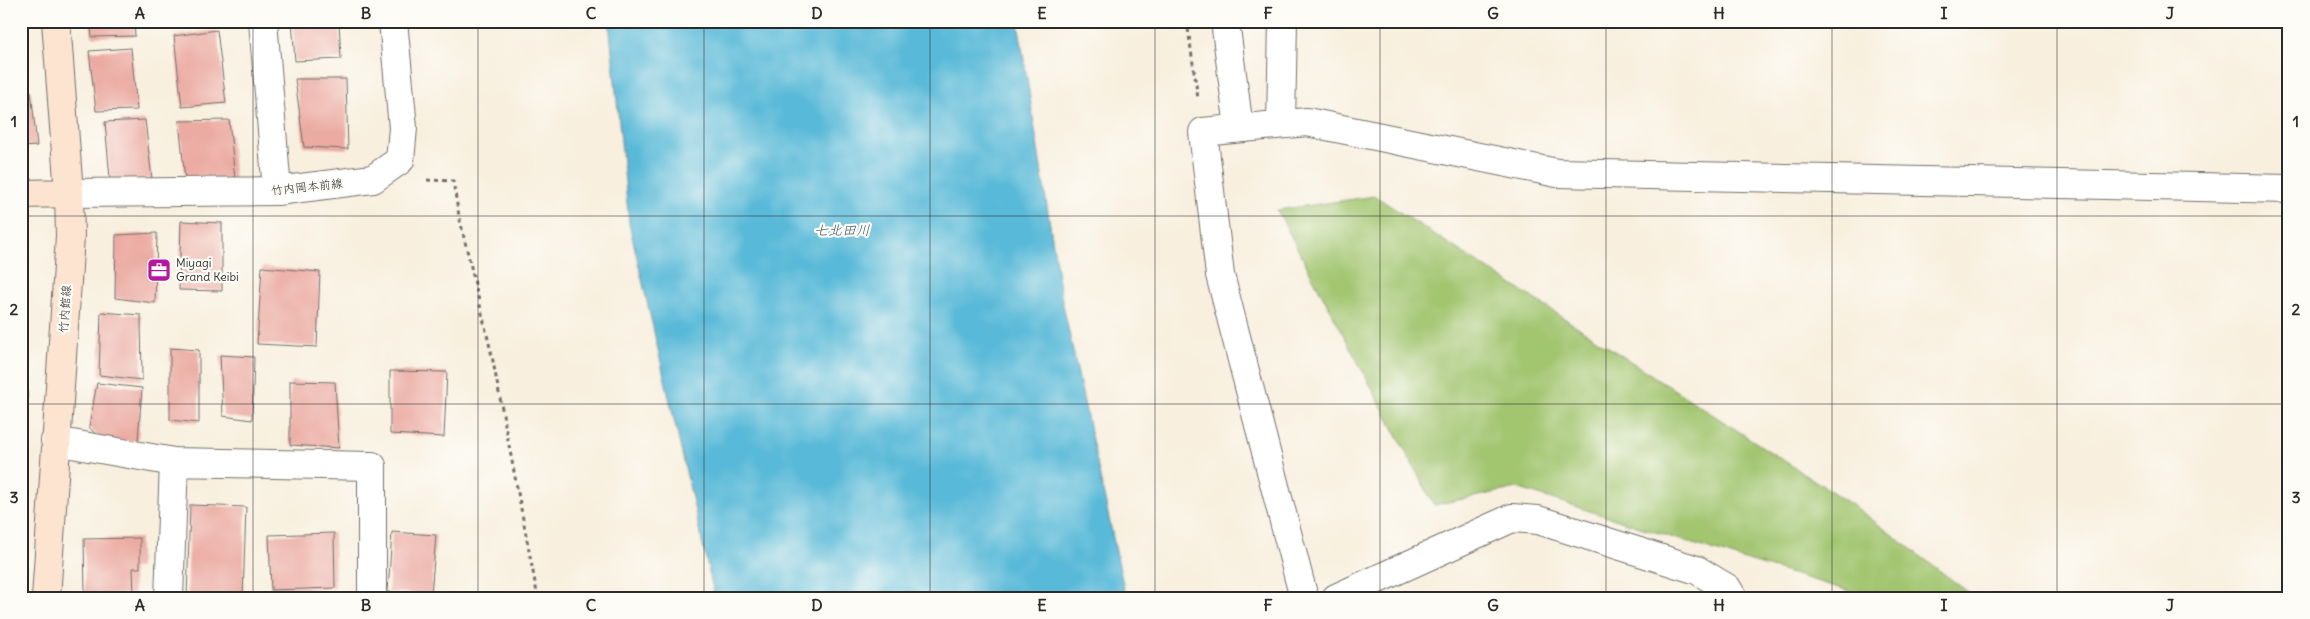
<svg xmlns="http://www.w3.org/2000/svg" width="2310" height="619" font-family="Delius,'Klee One',sans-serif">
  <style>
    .green { fill: #a2c56f; stroke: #66784d }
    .water { fill: #59b9d8; stroke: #427282 }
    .building { fill: #ebaaa2 }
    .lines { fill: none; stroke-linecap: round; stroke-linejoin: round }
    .street-casing { stroke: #73706a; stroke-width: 30 }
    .secondary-casing { stroke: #73706a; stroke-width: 30 }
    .path { stroke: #73706a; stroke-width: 3; stroke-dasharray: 4 4; stroke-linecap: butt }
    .street { stroke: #fff; stroke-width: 28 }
    .secondary { stroke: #fde4d1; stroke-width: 28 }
    .grid { fill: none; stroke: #2b2b2b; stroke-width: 1; stroke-opacity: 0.55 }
    .labels { text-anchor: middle; stroke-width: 4.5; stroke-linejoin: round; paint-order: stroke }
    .street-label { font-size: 12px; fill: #2b2b2b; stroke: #fdfcf7 }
    .poi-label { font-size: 12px; fill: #2b2b2b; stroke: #fdfcf7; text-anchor: start }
    .water-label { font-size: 14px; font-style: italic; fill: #3b5d68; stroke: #fdfcf7 }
    .neatline { fill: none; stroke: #2b2b2b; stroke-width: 2 }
    .grid-label { font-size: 16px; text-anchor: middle; font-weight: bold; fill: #2b2b2b }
  </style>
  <rect width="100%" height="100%" fill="#fdfcf7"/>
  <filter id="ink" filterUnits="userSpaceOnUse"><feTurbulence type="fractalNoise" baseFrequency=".02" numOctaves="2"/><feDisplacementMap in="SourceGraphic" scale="10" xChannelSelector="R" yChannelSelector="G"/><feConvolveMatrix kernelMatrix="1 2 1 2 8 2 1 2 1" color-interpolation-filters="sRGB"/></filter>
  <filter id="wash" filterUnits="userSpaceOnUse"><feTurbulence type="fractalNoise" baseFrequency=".0096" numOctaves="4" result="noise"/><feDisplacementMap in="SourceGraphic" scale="20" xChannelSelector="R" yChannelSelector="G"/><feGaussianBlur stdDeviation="1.12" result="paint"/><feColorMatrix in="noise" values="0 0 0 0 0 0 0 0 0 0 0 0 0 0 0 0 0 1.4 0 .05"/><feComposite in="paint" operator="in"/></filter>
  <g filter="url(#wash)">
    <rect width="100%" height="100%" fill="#f8efde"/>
    <path class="green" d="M1375 196 1854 506 1976 598H1873L1731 556 1517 488 1434 505 1277 210Z"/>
    <path class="water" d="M609 21H1018L1061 295 1126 598H715L629 223Z"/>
    <g id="blocks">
      <path class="building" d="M90 21H134L135 36 92 37Z
        M173 21H220V24H173Z
        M292 21H339L341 59 295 61Z
        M217 30 226 103 182 107 174 36Z
        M131 48 137 110 96 111 89 51Z
        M295 79H346L348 149 304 147Z
        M21 90 31 91 37 146 21 147Z
        M145 120 152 179H110L105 122Z
        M229 120 235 179H185L179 121Z
        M181 221 222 223V291L179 290Z
        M157 233 155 303 115 298 116 235Z
        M262 267 320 272 317 347 257 344Z
        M101 312 141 315 142 380 99 375Z
        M21 325 28 402H21Z
        M170 348 199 350V423L170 420Z
        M220 355 254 357 252 420 223 416Z
        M390 371 447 372 444 437 390 434Z
        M290 381 335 382 339 448 290 445Z
        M97 383 142 388 138 441H102L89 427Z
        M190 505 246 507 243 598H187Z
        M392 532 436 535 431 595 388 592Z
        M334 533 335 588 271 590 269 535Z
        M140 538V568H133L134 594 85 595 84 539Z"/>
    </g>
  </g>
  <g filter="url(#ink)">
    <use href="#blocks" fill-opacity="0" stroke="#73706a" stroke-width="1"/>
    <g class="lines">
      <g class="street-casing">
        <path id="street" d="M263 21 277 191
          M1225 21 1239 128
          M1281 124 1283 21
          M69 193 277 191 373 179 400 160 403 128 393 21
          M55 441 174 462
          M169 598 174 462 372 466V598
          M1304 598 1220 275 1203 132 1307 122 1557 173 2289 189
          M1336 598 1512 518 1538 520 1697 570 1727 588 1733 598"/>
      </g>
      <g class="secondary-casing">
        <path id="secondary" d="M21 194 69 193
          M46 598 70 236 69 193 56 21"/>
      </g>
      <path class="path" d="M1187 21 1198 99
        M427 180 453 181 459 216 492 356 538 598"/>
      <use href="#street" class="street"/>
      <use href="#secondary" class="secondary"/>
    </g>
  </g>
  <path class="grid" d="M253 21V598M478 21V598M704 21V598M930 21V598M1155 21V598M1380 21V598M1606 21V598M1832 21V598M2057 21V598M21 216H2289M21 404H2289"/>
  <defs>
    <g id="office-square" transform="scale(1.25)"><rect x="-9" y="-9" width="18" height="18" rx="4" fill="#b5179e" stroke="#fdfcf7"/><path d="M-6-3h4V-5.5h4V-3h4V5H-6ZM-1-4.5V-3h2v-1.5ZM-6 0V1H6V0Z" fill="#fff"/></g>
  </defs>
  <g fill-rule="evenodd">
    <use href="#office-square" x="159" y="270"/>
  </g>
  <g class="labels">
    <g class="street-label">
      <text transform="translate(307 187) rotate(-6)" y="4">竹内岡本前線</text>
      <text transform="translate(65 309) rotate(-86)" y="4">竹内館線</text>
    </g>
    <g class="poi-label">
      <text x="176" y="267">Miyagi<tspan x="176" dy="14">Grand Keibi</tspan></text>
    </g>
    <g class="water-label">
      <text x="842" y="235">七北田川</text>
    </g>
  </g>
  <rect width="2310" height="619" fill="none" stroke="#fdfcf7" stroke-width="55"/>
  <rect x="28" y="28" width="2254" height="564" class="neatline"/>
  <g class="grid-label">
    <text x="140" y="19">A</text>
    <text x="366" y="19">B</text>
    <text x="591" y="19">C</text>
    <text x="817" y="19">D</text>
    <text x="1042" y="19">E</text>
    <text x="1268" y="19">F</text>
    <text x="1493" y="19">G</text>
    <text x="1719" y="19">H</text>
    <text x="1944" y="19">I</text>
    <text x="2170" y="19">J</text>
    <text x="14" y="127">1</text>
    <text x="2296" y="127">1</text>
    <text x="14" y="315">2</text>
    <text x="2296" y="315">2</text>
    <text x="14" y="503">3</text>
    <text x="2296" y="503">3</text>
    <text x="140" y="611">A</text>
    <text x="366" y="611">B</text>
    <text x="591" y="611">C</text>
    <text x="817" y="611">D</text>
    <text x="1042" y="611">E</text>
    <text x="1268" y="611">F</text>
    <text x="1493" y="611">G</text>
    <text x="1719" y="611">H</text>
    <text x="1944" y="611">I</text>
    <text x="2170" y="611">J</text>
  </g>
</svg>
